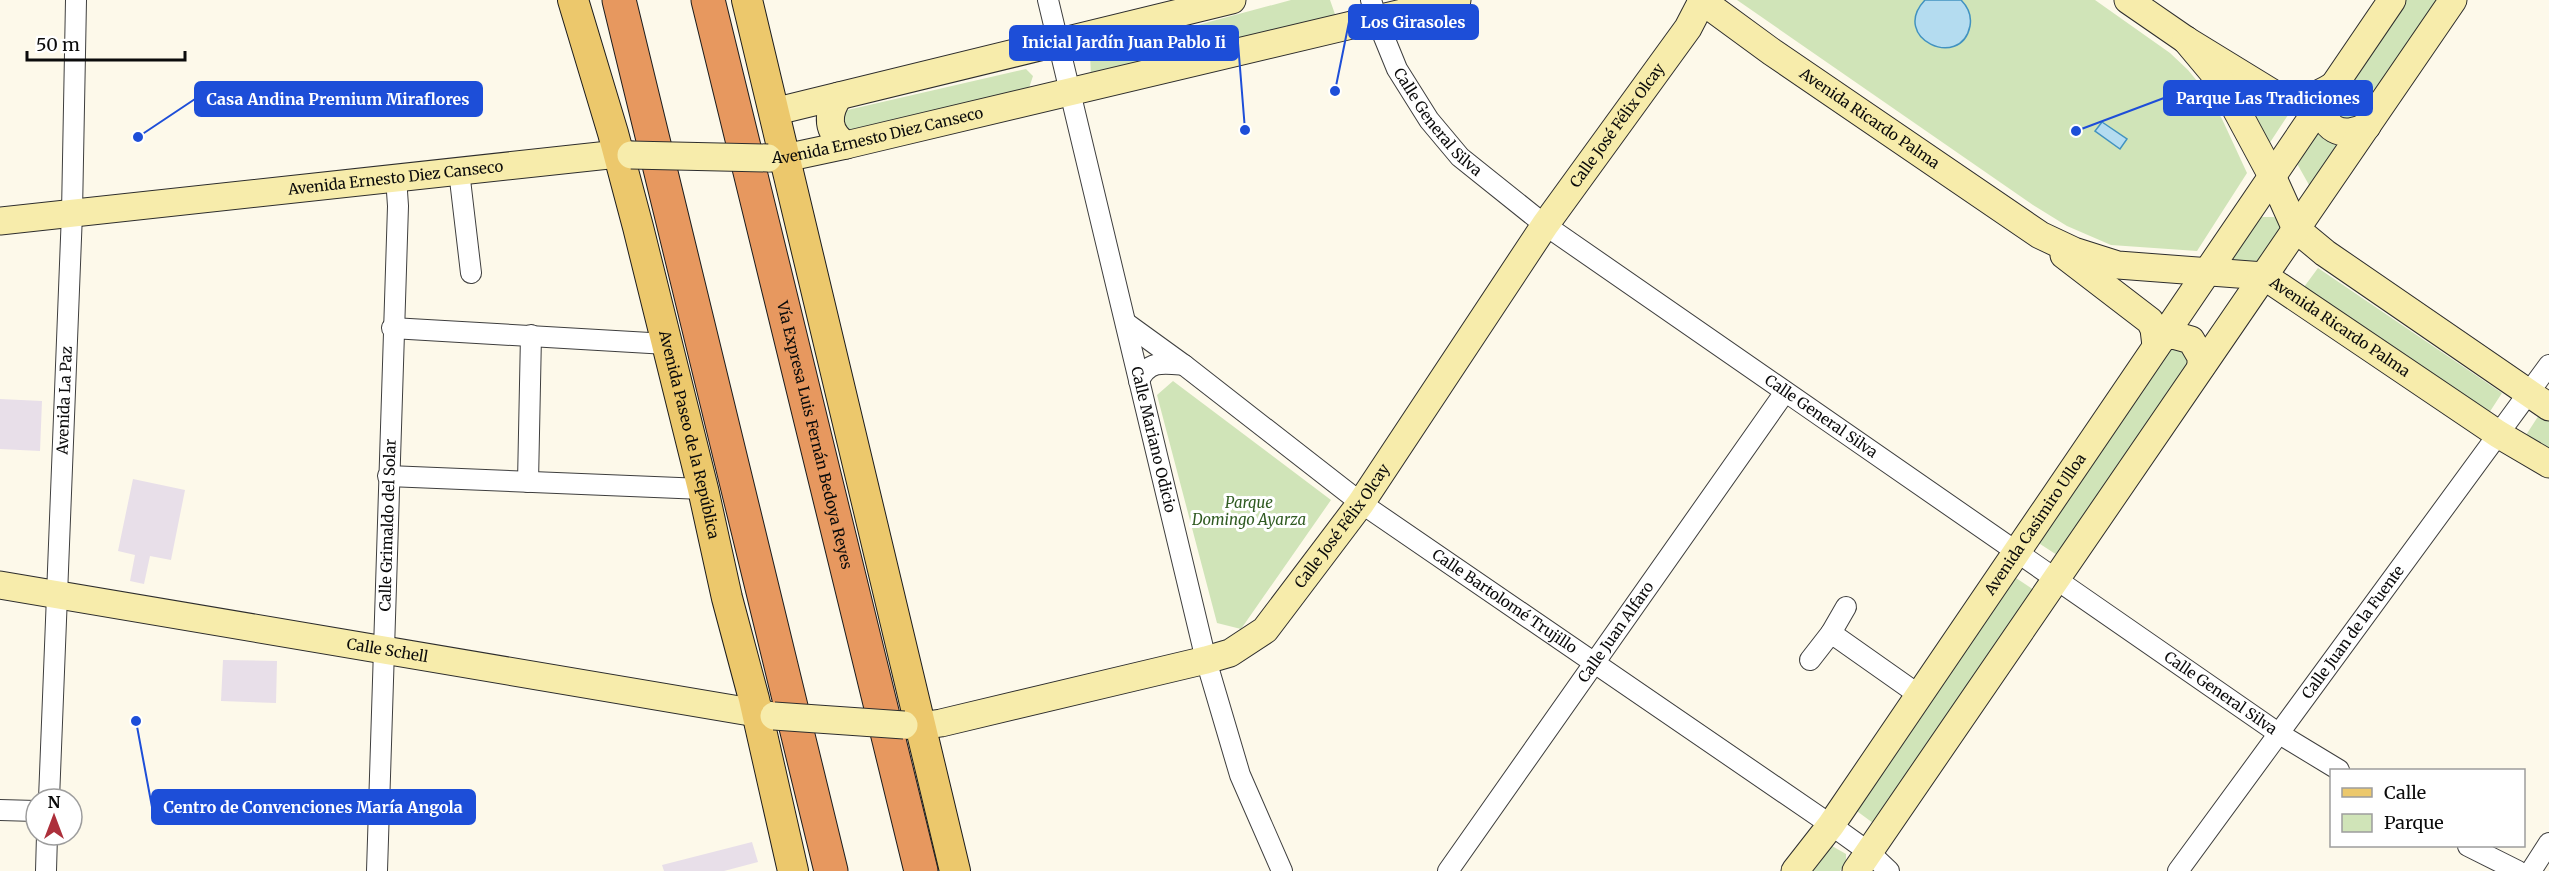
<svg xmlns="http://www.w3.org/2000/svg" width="2549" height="871" font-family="Merriweather,serif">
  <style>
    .industrial { fill: #e8dfe9 }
    .green { fill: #d0e4b8 }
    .water { fill: #b4dcf0; stroke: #4192c0; stroke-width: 1.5 }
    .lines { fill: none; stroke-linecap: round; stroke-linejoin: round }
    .street-casing { stroke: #3e3e3e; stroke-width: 22 }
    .secondary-casing { stroke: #2d2d2d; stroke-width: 29 }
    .primary-casing { stroke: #1c1c1c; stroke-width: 32 }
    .highway-casing { stroke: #1c1c1c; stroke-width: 35 }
    .street { stroke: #fff; stroke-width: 20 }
    .secondary { stroke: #f7ecab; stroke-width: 27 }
    .primary { stroke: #ecc86c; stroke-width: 30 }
    .highway { stroke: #e7985f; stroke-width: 33 }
    .secondary-bridge-casing { stroke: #2d2d2d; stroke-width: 29; stroke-linecap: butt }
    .secondary-bridge { stroke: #f7ecab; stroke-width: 27 }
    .labels { text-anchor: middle; stroke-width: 6; stroke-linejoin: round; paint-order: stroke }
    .street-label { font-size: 15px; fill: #0b0b0b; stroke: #fff }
    .park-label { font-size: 15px; font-style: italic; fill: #305b22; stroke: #fff }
    .leader { fill: none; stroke: #1d4ed8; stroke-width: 2 }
    .callout-dot { fill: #1d4ed8; stroke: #fff; stroke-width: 2 }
    .callout { fill: #1d4ed8; stroke: #1d4ed8; stroke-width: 2 }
    .callout-label { font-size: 16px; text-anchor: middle; font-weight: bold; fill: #fff }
  </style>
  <rect width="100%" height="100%" fill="#fdf9ea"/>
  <path class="industrial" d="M0 399 42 401 40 451 0 449Z
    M133 479 185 490 171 560 150 556 144 584 130 581 135 555 118 551Z
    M223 660 277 661 276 703 221 701Z
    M752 842 758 862 724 871H664L662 865Z"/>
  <path class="green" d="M1291 0H1330L1336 17 1091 77 1090 54Z
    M1737 0H2095L2170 53 2188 70 2207 93 2222 119 2247 173 2197 251 2111 245 2067 226 2033 205Z
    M2401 0H2443L2358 123 2331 114Z
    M1026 69 1033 76 1028 91 821 140 817 117Z
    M2249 92 2294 106 2269 144 2247 102V94Z
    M2320 121 2347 140 2313 192 2295 160Z
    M2260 217H2274L2280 220 2283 227 2260 261H2234L2231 256Z
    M2318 268 2502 393 2489 413 2304 287Z
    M2173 341 2194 354 2057 555 2034 540Z
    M1173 381 1331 500 1241 629 1217 623 1157 395Z
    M2539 415 2549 421V448L2526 435Z
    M2010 574 2034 590 1873 823 1850 806Z
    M1832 846 1846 854V863L1840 871H1804Z"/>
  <path class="water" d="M1925 0H1961C1968 7 1972 15 1970 26 1961 71 1889 38 1925 0Z
    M2102 122 2127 139 2120 149 2095 131Z"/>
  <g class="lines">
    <g class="street-casing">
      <g id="street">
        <path id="s1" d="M1048 0 1206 660 1240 775 1282 871"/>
        <path id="s2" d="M1371 0 1377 20 1397 69 1429 120 1460 157 1545 225 2278 733 2339 770"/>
        <path d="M459 171 471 273"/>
        <path id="s3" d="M1126 323 1184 365 1361 503 1831 825 1870 853 1889 871"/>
        <path d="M392 328 667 344"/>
        <path d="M1139 381C1148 360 1164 363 1184 365"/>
        <path d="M388 476 703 489"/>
        <path d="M528 482 531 335"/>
        <path d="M1831 633 1846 607"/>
        <path d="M1810 660 1831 633 1919 695"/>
        <path id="s4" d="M49 799 72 213 76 0"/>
        <path d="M0 810 36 811"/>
        <path d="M2468 846 2518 871"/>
        <path d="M46 871 47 835"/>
        <path id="s5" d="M377 871 398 206 396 177"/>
        <path id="s6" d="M1448 871 1785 392"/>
        <path id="s7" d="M2178 871 2549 365"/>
        <path d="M2531 871 2549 843"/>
      </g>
    </g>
    <g class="secondary-casing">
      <g id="secondary">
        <path id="s8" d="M1701 0 1772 52 2040 235 2074 251 2118 265 2264 276 2498 434 2549 464"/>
        <path d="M2128 0 2186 40 2279 97C2301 101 2314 98 2333 86"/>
        <path d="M2186 40 2222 83 2272 176 2296 229 2325 253 2549 407"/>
        <path d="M839 96C826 115 827 132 846 145"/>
        <path d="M2324 100C2319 129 2343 140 2367 126"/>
        <path d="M773 112 1232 0"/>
        <path id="s9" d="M768 158H785L846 145 1457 0"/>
        <path id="s10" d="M0 221 618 154 631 155"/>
        <path d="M2064 255 2150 321 2154 329 2156 346"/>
        <path d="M2162 337 2173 335 2191 340 2201 357V367"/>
        <path id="s11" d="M0 585 774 716"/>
        <path id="s12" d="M904 725 920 726 941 723 1206 660 1230 653 1265 630 1361 503 1545 225 1688 28 1702 1"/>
        <path id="s13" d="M1795 871 1831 825 2392 0"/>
        <path d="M1856 871 2453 0"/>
      </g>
    </g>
    <g class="primary-casing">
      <g id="primary">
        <path id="s14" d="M573 0 613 133 638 227 703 489 727 598 754 699 793 871"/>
        <path d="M747 0 955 871"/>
      </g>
    </g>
    <g class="highway-casing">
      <g id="highway">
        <path d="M619 0 831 871"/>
        <path id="s15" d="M708 0 921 871"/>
      </g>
    </g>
    <use href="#street" class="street"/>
    <use href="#secondary" class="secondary"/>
    <use href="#primary" class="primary"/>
    <use href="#highway" class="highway"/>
    <g class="secondary-bridge-casing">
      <path id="secondary-bridge" d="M631 155 768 158
        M774 716 904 725"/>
    </g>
    <use href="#secondary-bridge" class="secondary-bridge"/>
  </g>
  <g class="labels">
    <g class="street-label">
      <text dy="5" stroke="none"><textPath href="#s8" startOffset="206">Avenida Ricardo Palma</textPath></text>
      <text dy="5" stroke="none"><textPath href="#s2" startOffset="141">Calle General Silva</textPath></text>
      <text dy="5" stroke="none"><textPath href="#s12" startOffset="992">Calle José Félix Olcay</textPath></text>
      <text dy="5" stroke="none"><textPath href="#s9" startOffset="112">Avenida Ernesto Diez Canseco</textPath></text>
      <text dy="5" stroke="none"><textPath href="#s10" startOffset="398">Avenida Ernesto Diez Canseco</textPath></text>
      <text dy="5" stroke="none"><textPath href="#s8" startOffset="734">Avenida Ricardo Palma</textPath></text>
      <text dy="5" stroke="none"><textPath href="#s4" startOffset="399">Avenida La Paz</textPath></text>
      <text dy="5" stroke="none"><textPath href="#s2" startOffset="627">Calle General Silva</textPath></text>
      <text dy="5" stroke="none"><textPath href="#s14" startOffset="450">Avenida Paseo de la República</textPath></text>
      <text dy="5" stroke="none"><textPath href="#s15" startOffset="448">Vía Expresa Luis Fernán Bedoya Reyes</textPath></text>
      <text dy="5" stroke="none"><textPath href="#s1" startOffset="452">Calle Mariano Odicio</textPath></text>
      <text dy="5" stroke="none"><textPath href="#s5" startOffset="346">Calle Grimaldo del Solar</textPath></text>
      <text dy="5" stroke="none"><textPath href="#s13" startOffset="422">Avenida Casimiro Ulloa</textPath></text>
      <text dy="5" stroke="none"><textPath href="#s12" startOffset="506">Calle José Félix Olcay</textPath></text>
      <text dy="5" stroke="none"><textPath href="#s3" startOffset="470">Calle Bartolomé Trujillo</textPath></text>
      <text dy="5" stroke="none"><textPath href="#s6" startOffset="292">Calle Juan Alfaro</textPath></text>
      <text dy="5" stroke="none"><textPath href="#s7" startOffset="296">Calle Juan de la Fuente</textPath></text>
      <text dy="5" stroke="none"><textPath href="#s11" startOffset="393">Calle Schell</textPath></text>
      <text dy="5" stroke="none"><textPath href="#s2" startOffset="1113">Calle General Silva</textPath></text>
    </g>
    <g class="park-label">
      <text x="1249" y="508">Parque<tspan x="1249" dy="17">Domingo Ayarza</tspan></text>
    </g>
  </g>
  <path class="leader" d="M1335 91L1349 22M1245 130L1238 43M2076 131L2164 98M138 137L195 99M136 721L152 807"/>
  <g class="callout-dot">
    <circle cx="1335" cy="91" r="6"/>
    <circle cx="1245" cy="130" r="6"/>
    <circle cx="2076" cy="131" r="6"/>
    <circle cx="138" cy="137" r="6"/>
    <circle cx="136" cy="721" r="6"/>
  </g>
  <g class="callout">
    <rect x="1349" y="5" width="129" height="34" rx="6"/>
    <rect x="1010" y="26" width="228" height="34" rx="6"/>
    <rect x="2164" y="81" width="208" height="34" rx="6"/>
    <rect x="195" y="82" width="287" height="34" rx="6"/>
    <rect x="152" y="790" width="323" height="34" rx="6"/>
  </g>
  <g class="callout-label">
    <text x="1413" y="28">Los Girasoles</text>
    <text x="1124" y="48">Inicial Jardín Juan Pablo Ii</text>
    <text x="2268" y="104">Parque Las Tradiciones</text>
    <text x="338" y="105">Casa Andina Premium Miraflores</text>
    <text x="313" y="813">Centro de Convenciones María Angola</text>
  </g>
  <rect x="2330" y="769" width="195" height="78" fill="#ffffff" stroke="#9d9d9d" stroke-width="1.5"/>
  <rect x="2342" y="788" width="30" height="9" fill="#ecc86c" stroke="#9d9d9d" stroke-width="1.5"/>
  <text x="2384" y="799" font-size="18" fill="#0b0b0b">Calle</text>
  <rect x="2342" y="814" width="30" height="18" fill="#d0e4b8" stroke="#9d9d9d" stroke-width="1.5"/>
  <text x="2384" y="829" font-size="18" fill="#0b0b0b">Parque</text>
  <g transform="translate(54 817)"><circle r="28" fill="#ffffff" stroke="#9d9d9d" stroke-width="1.5"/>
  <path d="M0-4.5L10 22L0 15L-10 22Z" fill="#ad303b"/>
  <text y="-9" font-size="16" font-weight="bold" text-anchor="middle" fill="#0b0b0b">N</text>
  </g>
  <path d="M27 51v9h158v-9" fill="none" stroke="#0b0b0b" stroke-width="3"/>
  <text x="36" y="51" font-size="18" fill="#0b0b0b" stroke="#ffffff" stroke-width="4.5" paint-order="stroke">50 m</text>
</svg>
